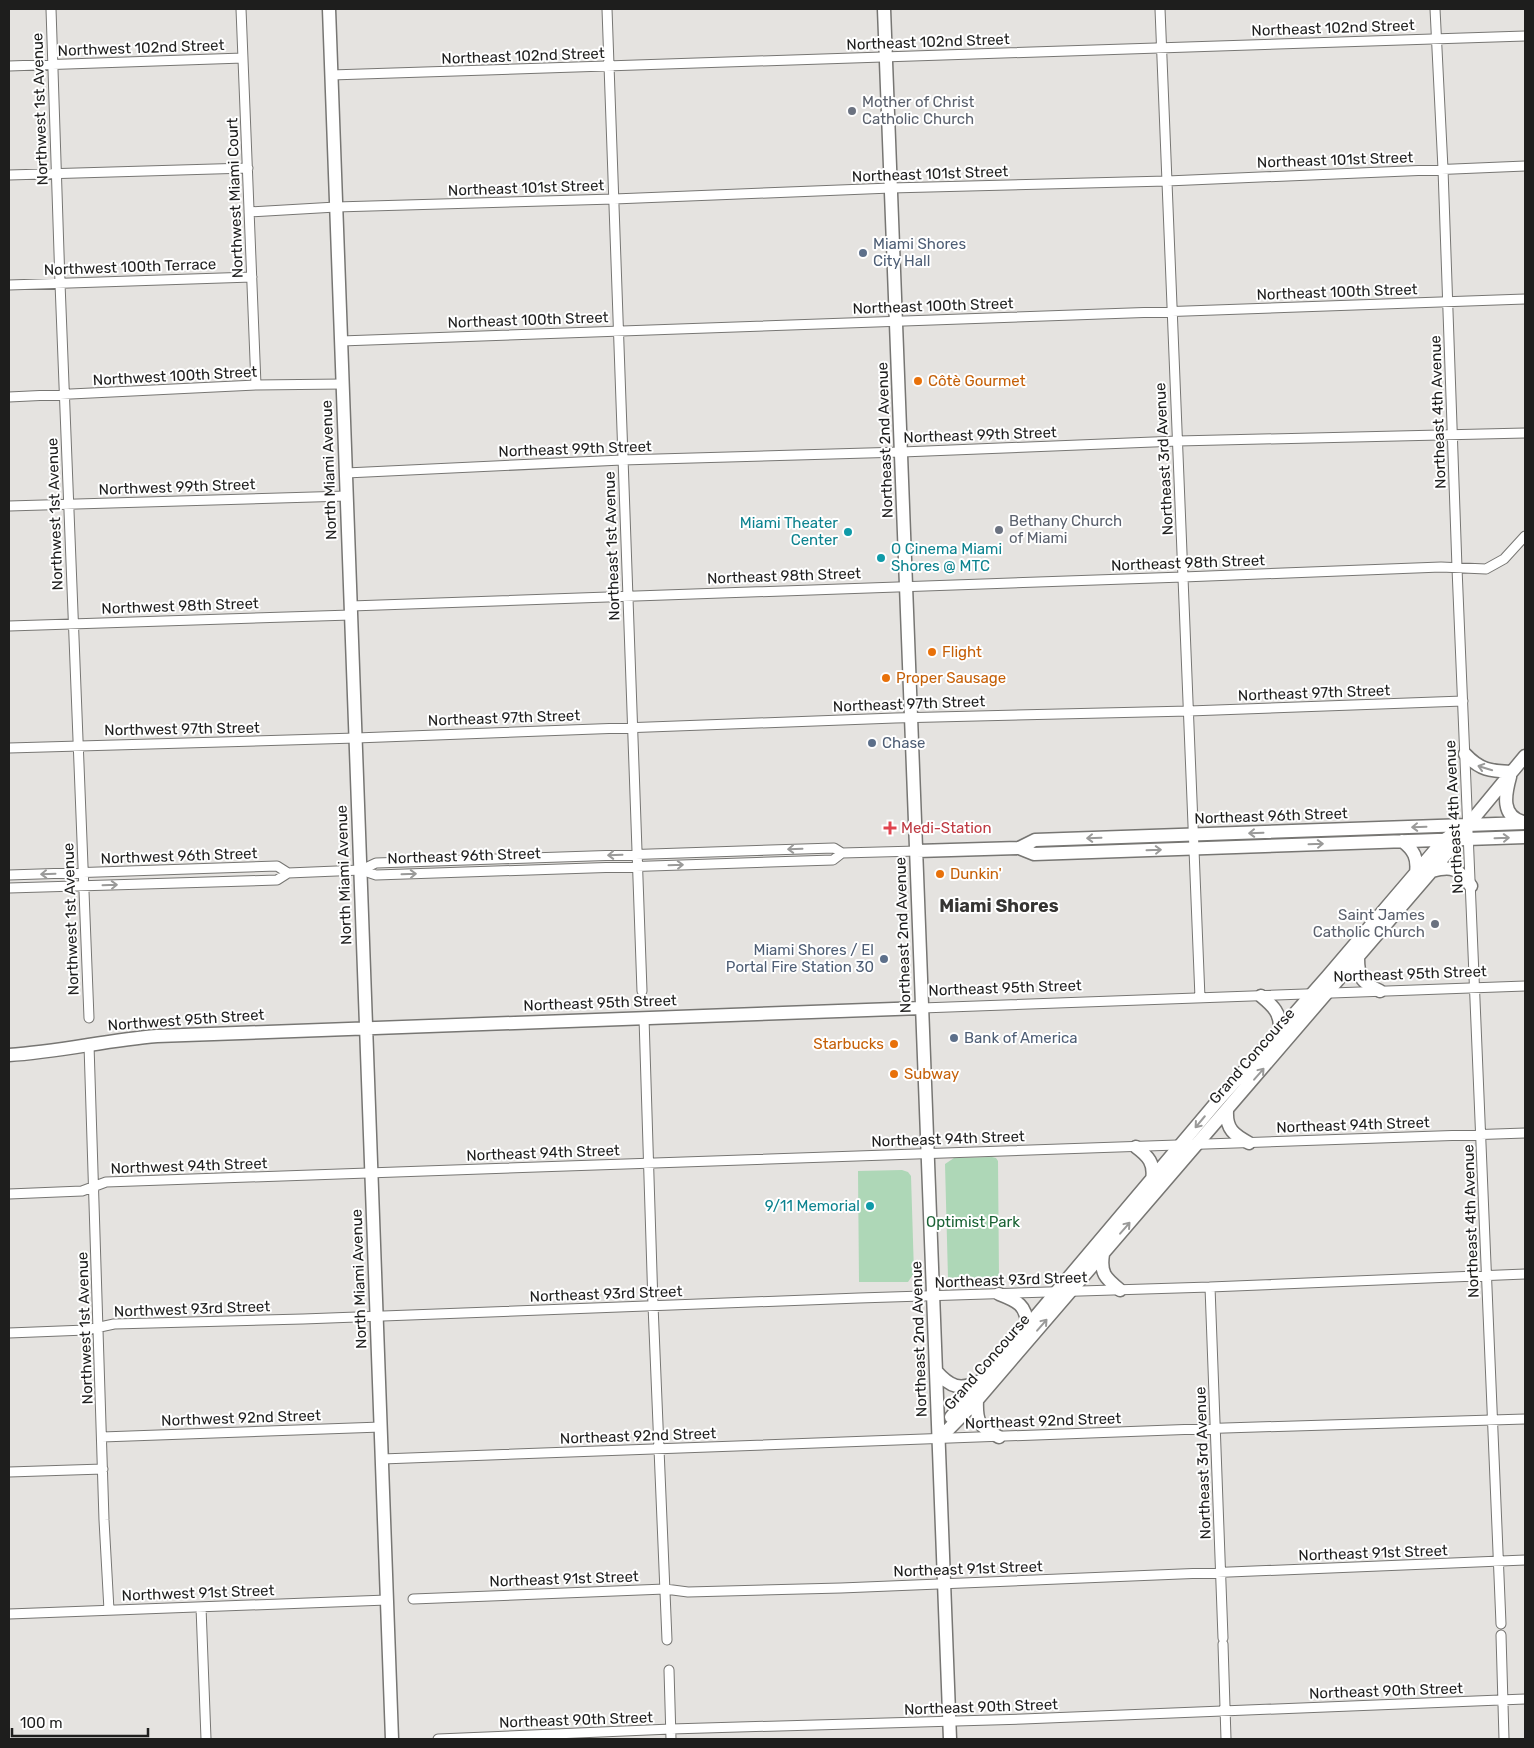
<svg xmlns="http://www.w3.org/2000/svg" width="1534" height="1748" font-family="Rubik,sans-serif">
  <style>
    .green { fill: #aed7b7 }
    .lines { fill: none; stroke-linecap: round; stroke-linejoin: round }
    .street-casing { stroke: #777673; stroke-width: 11 }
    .secondary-casing { stroke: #777673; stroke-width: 15 }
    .street { stroke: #fff; stroke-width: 9 }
    .secondary { stroke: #fff; stroke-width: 12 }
    .oneway { stroke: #9a9a99 }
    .worship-dot { fill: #6b7280; stroke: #fff; stroke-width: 2 }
    .service-dot { fill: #5c6f8a; stroke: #fff; stroke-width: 2 }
    .food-dot { fill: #e8710a; stroke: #fff; stroke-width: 2 }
    .culture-dot { fill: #0f9aa8; stroke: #fff; stroke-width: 2 }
    .health-dot { fill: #e0444e; stroke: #fff; stroke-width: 2 }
    .labels { text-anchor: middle; stroke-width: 4; stroke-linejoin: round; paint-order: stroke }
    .street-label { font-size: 15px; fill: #1e1e1d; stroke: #fff }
    .worship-label { font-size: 15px; fill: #5b616d; stroke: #fff; text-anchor: start }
    .service-label { font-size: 15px; fill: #4e5e75; stroke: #fff; text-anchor: start }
    .food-label { font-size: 15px; fill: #c56008; stroke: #fff; text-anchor: start }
    .culture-label { font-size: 15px; fill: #0d838f; stroke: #fff; text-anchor: end }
    .health-label { font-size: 15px; fill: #be3a42; stroke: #fff; text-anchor: start }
    .park-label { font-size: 15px; fill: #1b6335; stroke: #fff }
    .quarter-label { font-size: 18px; font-weight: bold; fill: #363533; stroke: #fff }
  </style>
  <rect width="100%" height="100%" fill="#e5e3e0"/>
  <path class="green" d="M992 1157 996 1158 998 1161 999 1277 948 1278 945 1164 954 1158Z
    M902 1170 908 1172 911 1176 914 1273 908 1282H859L858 1171Z"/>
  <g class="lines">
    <g class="street-casing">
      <path id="street" d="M51 9 60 283 89 1018
        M241 9 256 385
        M607 9 642 991
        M1160 9 1200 998
        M1435 9 1443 169 1457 568 1501 1624
        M9 66 243 58
        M331 75C729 64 1127 47 1525 36
        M9 175 248 168
        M249 212 336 207 614 199 891 188 1167 181 1525 166
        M9 285 252 277
        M341 341 1525 299
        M9 397 256 385 343 384
        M346 473 622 460 902 452 1178 441 1525 433
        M9 506 347 496
        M351 606 1183 577 1441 567 1486 569 1504 559 1525 536
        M9 626 351 615
        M9 748 356 738 895 718 1189 711 1463 701
        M361 870 376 863 834 848 842 853
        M9 875 277 866 288 873
        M9 888 277 880 288 873 361 870 376 875 833 860 842 853 917 851
        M922 1008 1525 986
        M644 1018 653 1305 667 1640
        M89 1045 104 1520 109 1610
        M9 1194 82 1191 106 1182 1525 1133
        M1210 1287 1223 1638
        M9 1333 86 1330 114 1324 303 1319 859 1298 1210 1287 1525 1274
        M102 1437 381 1427
        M382 1459 1225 1428 1525 1419
        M9 1472 103 1469
        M413 1599 665 1589 688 1592 841 1588 1525 1560
        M201 1607 206 1739
        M9 1614 387 1600
        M1501 1635 1504 1739
        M1223 1644 1226 1739
        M669 1670 671 1739
        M438 1739 671 1729 1023 1719 1525 1699"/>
    </g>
    <g class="secondary-casing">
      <path id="secondary" d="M329 9 392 1739
        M884 9 950 1739
        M1465 754C1480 770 1490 771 1511 772
        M1510 777C1505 795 1501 816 1523 822
        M1402 841C1414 850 1418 858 1416 873
        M1019 848 1034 854 1525 837
        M917 851 1019 848 1035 840 1525 823
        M1432 871C1453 865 1458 869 1471 886
        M1358 958C1358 979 1363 983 1380 991
        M1261 996C1273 1006 1281 1013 1280 1030
        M9 1055C59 1052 107 1040 157 1036L922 1008
        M1227 1111C1226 1129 1234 1135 1249 1143
        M1136 1147C1148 1156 1155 1163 1152 1180
        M1103 1254C1100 1273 1105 1278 1120 1290
        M999 1294C1017 1301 1027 1305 1027 1326
        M936 1371C950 1387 960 1391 980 1381
        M977 1400C976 1422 979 1427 999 1437
        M951 1417 1215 1104 1327 977 1437 848 1444 840 1464 827
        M939 1439 977 1400 1459 839 1468 825 1525 756"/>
    </g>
    <use href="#street" class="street"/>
    <use href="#secondary" class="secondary"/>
  </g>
  <defs><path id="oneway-shaft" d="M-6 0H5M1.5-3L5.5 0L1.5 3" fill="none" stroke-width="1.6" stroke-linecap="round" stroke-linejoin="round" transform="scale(1.25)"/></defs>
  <g class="oneway">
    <use href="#oneway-shaft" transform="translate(1485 768) rotate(-163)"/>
    <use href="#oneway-shaft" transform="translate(1419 827) rotate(178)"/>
    <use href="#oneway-shaft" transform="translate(1256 833) rotate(178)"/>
    <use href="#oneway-shaft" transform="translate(1094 838) rotate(178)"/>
    <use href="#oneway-shaft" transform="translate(1502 838) rotate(-2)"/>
    <use href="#oneway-shaft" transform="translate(1316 844) rotate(-2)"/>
    <use href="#oneway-shaft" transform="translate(795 849) rotate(178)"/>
    <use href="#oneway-shaft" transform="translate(1154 850) rotate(-2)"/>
    <use href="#oneway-shaft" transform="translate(615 855) rotate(178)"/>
    <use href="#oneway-shaft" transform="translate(676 865) rotate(-2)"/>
    <use href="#oneway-shaft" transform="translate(48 874) rotate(178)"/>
    <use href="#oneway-shaft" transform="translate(409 874) rotate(-2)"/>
    <use href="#oneway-shaft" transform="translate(110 885) rotate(-2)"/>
    <use href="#oneway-shaft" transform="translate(1259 1074) rotate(-49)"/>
    <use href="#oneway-shaft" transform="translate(1200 1122) rotate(130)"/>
    <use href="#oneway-shaft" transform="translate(1125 1228) rotate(-49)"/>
    <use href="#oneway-shaft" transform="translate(1042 1325) rotate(-49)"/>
  </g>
  <g class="worship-dot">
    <circle cx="852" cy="111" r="5"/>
    <circle cx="999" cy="530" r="5"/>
    <circle cx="1435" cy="924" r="5"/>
  </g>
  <g class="service-dot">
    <circle cx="863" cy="253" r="5"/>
    <circle cx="872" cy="743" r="5"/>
    <circle cx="884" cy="959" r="5"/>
    <circle cx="954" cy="1038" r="5"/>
  </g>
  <g class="food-dot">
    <circle cx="918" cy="381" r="5"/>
    <circle cx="932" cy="652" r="5"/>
    <circle cx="886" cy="678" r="5"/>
    <circle cx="940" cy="874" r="5"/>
    <circle cx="894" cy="1044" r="5"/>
    <circle cx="894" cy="1074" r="5"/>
  </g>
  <g class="culture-dot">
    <circle cx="848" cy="532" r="5"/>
    <circle cx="881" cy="558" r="5"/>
    <circle cx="870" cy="1206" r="5"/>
  </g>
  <path class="health-dot" d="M887.5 820.5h5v5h5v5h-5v5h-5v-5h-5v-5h5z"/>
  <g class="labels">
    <g class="street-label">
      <text transform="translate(1333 28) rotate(-2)" y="5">Northeast 102nd Street</text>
      <text transform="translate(928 42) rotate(-2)" y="5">Northeast 102nd Street</text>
      <text transform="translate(141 48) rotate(-2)" y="5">Northwest 102nd Street</text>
      <text transform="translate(523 56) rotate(-2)" y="5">Northeast 102nd Street</text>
      <text transform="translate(40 109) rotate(-92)" y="5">Northwest 1st Avenue</text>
      <text transform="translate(1335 160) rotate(-2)" y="5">Northeast 101st Street</text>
      <text transform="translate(930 174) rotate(-2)" y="5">Northeast 101st Street</text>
      <text transform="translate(526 188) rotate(-2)" y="5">Northeast 101st Street</text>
      <text transform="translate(235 198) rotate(-92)" y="5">Northwest Miami Court</text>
      <text transform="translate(130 267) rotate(-2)" y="5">Northwest 100th Terrace</text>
      <text transform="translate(1337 292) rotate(-2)" y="5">Northeast 100th Street</text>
      <text transform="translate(933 306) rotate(-2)" y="5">Northeast 100th Street</text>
      <text transform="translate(528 320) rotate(-2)" y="5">Northeast 100th Street</text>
      <text transform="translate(175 376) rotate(-3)" y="5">Northwest 100th Street</text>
      <text transform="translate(1438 412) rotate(-92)" y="5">Northeast 4th Avenue</text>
      <text transform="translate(980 435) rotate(-2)" y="5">Northeast 99th Street</text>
      <text transform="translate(885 440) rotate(-92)" y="5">Northeast 2nd Avenue</text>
      <text transform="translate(575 449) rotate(-2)" y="5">Northeast 99th Street</text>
      <text transform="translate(1164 459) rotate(-93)" y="5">Northeast 3rd Avenue</text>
      <text transform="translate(329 470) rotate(-92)" y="5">North Miami Avenue</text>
      <text transform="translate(177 487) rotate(-2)" y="5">Northwest 99th Street</text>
      <text transform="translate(55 514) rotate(-92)" y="5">Northwest 1st Avenue</text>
      <text transform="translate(612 546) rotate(-92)" y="5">Northeast 1st Avenue</text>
      <text transform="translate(1188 563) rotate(-2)" y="5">Northeast 98th Street</text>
      <text transform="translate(784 576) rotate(-2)" y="5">Northeast 98th Street</text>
      <text transform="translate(180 606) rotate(-2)" y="5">Northwest 98th Street</text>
      <text transform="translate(1314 693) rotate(-2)" y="5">Northeast 97th Street</text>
      <text transform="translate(909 704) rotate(-2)" y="5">Northeast 97th Street</text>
      <text transform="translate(504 718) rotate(-2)" y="5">Northeast 97th Street</text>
      <text transform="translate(182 729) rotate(-1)" y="5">Northwest 97th Street</text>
      <text transform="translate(1271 816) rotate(-2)" y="5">Northeast 96th Street</text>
      <text transform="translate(1454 817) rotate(-93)" y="5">Northeast 4th Avenue</text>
      <text transform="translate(179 856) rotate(-2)" y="5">Northwest 96th Street</text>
      <text transform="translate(464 856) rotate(-2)" y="5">Northeast 96th Street</text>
      <text transform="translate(344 875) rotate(-92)" y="5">North Miami Avenue</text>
      <text transform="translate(71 919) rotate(-92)" y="5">Northwest 1st Avenue</text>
      <text transform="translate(903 935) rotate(-92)" y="5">Northeast 2nd Avenue</text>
      <text transform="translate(1410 974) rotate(-2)" y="5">Northeast 95th Street</text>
      <text transform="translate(1005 988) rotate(-2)" y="5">Northeast 95th Street</text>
      <text transform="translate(600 1003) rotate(-2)" y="5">Northeast 95th Street</text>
      <text transform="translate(186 1020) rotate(-4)" y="5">Northwest 95th Street</text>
      <text transform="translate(1252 1056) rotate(-49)" y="5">Grand Concourse</text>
      <text transform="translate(1353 1125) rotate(-2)" y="5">Northeast 94th Street</text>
      <text transform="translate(948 1139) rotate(-2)" y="5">Northeast 94th Street</text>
      <text transform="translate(543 1153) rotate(-2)" y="5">Northeast 94th Street</text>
      <text transform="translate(189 1166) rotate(-2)" y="5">Northwest 94th Street</text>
      <text transform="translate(1471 1221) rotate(-92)" y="5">Northeast 4th Avenue</text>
      <text transform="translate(359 1279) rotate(-92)" y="5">North Miami Avenue</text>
      <text transform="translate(1011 1280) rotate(-2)" y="5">Northeast 93rd Street</text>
      <text transform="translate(606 1294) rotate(-2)" y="5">Northeast 93rd Street</text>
      <text transform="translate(192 1309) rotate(-2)" y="5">Northwest 93rd Street</text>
      <text transform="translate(85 1328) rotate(-92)" y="5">Northwest 1st Avenue</text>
      <text transform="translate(919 1339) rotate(-92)" y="5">Northeast 2nd Avenue</text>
      <text transform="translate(987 1362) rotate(-49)" y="5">Grand Concourse</text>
      <text transform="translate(241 1418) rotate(-2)" y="5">Northwest 92nd Street</text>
      <text transform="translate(1043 1421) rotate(-2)" y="5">Northeast 92nd Street</text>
      <text transform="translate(638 1436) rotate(-2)" y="5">Northeast 92nd Street</text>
      <text transform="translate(1203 1463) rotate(-92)" y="5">Northeast 3rd Avenue</text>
      <text transform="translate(1373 1553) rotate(-2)" y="5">Northeast 91st Street</text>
      <text transform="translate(968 1569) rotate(-2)" y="5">Northeast 91st Street</text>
      <text transform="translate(564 1579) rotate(-2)" y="5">Northeast 91st Street</text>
      <text transform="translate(198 1593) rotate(-2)" y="5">Northwest 91st Street</text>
      <text transform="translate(1386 1691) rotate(-2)" y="5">Northeast 90th Street</text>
      <text transform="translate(981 1707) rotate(-2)" y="5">Northeast 90th Street</text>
      <text transform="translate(576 1720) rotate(-2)" y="5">Northeast 90th Street</text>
    </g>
    <g class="worship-label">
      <text x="862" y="107">Mother of Christ<tspan x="862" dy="17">Catholic Church</tspan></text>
      <text x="1009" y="526">Bethany Church<tspan x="1009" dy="17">of Miami</tspan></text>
      <text x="1425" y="920" text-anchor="end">Saint James<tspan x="1425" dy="17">Catholic Church</tspan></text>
    </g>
    <g class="service-label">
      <text x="873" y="249">Miami Shores<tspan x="873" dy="17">City Hall</tspan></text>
      <text x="882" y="748">Chase</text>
      <text x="874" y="955" text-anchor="end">Miami Shores / El<tspan x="874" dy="17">Portal Fire Station 30</tspan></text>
      <text x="964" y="1043">Bank of America</text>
    </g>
    <g class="food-label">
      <text x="928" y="386">Côtè Gourmet</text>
      <text x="942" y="657">Flight</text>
      <text x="896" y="683">Proper Sausage</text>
      <text x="950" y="879">Dunkin'</text>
      <text x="884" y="1049" text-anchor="end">Starbucks</text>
      <text x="904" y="1079">Subway</text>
    </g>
    <g class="culture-label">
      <text x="838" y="528">Miami Theater<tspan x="838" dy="17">Center</tspan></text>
      <text x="891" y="554" text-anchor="start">O Cinema Miami<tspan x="891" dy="17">Shores @ MTC</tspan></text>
      <text x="860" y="1211">9/11 Memorial</text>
    </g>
    <g class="health-label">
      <text x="901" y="833">Medi-Station</text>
    </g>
    <g class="park-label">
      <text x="973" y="1227">Optimist Park</text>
    </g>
    <g class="quarter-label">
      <text x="999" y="912">Miami Shores</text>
    </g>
  </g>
  <rect width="1534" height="1748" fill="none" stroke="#1e1e1d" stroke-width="20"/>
  <path d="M12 1728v8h136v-8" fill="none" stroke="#1e1e1d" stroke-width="2.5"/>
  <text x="20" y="1728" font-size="15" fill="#1e1e1d" stroke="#ffffff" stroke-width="4" paint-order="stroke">100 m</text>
</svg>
